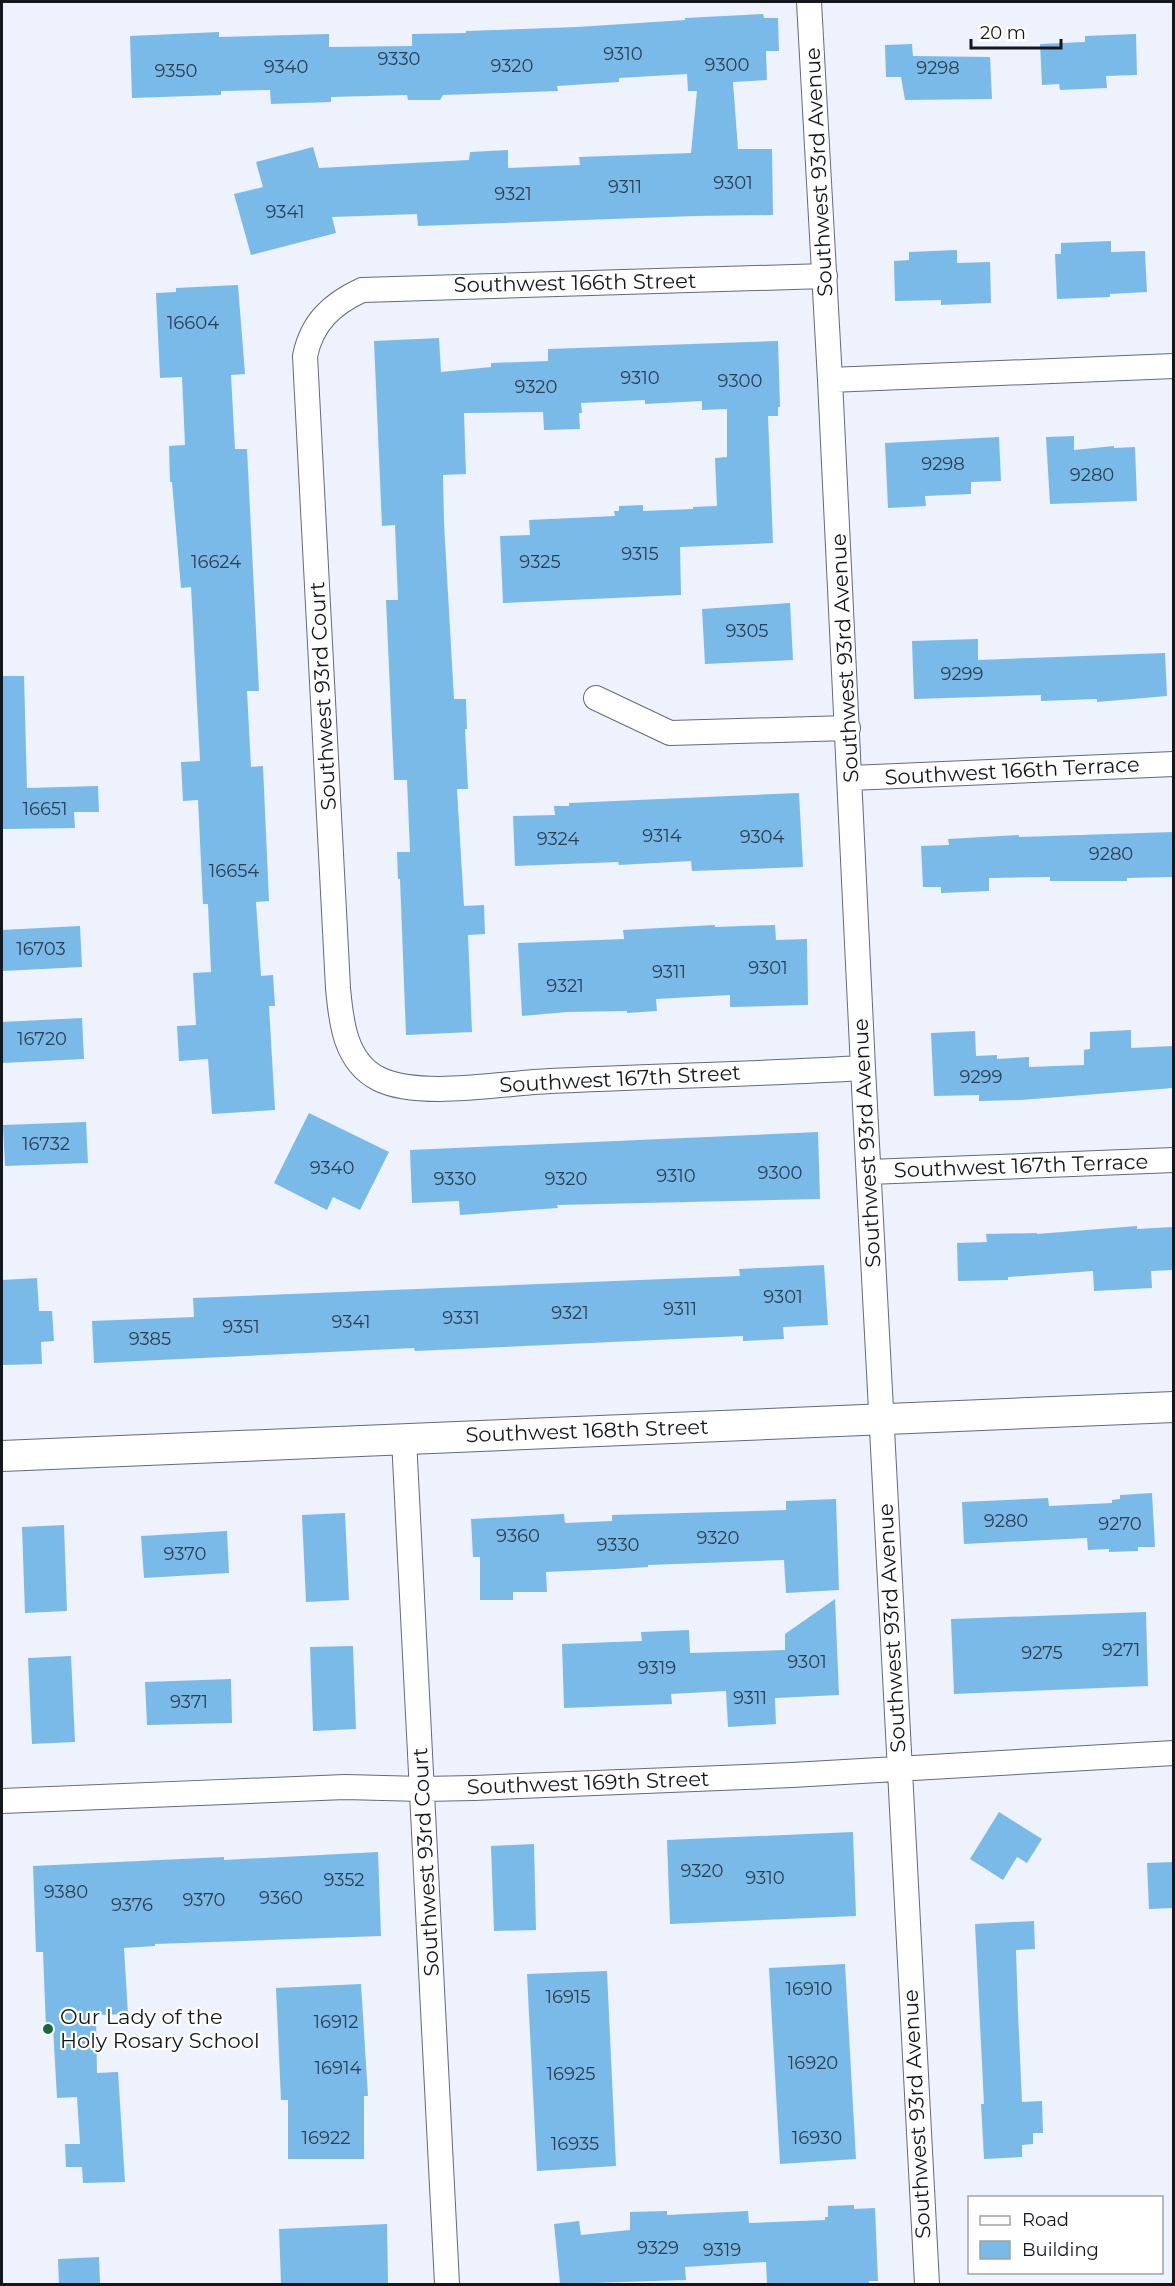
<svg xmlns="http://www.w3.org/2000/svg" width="1175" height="2286" font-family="Montserrat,sans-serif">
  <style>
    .building { fill: #7abae9 }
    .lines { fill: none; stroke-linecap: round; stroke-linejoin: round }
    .minor-casing { stroke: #636a79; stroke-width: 26 }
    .tertiary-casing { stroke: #636a79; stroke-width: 32 }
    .minor { stroke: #fff; stroke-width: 24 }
    .tertiary { stroke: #fff; stroke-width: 30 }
    .poi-dot { fill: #186838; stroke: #fff; stroke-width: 2 }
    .labels { text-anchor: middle; stroke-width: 4.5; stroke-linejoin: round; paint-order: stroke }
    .number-label { font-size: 18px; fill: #2e4050 }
    .street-label { font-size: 21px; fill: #14171d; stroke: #fff }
    .poi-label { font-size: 21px; fill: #14171d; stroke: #fff; text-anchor: start }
  </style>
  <rect width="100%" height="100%" fill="#edf2fc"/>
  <path class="building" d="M763 14 764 18H778L779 51H766L767 80 733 82 738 149H772L773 215 695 216 418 226 417 214 332 217 336 233 251 255 234 194 263 187 256 162 313 147 319 168 469 160 470 152 508 150V168L580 165 579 157 691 153 697 91H688L687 74 619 78V82L557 86 558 91 443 95 440 100H408L407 95 331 97V102L271 104 270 90 221 91V95L132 98 130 36 219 32V37L329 34V47L412 46V34L466 33V31L577 27 685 20V18Z
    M1136 34 1137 75 1106 76 1107 88 1060 90 1059 84 1042 85 1040 44 1085 42V36Z
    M912 44 913 56 990 57 992 99 905 100 901 77H886L885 45Z
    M1111 241V252L1145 251 1147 292 1110 294V297L1057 299 1055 254H1061V243Z
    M957 250V263L990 262 991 303 941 305V300L895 301 894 261 909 260V252Z
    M238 285 245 374 231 375 235 449H247L259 691H247L251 767 263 766 269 901 256 902 261 976 273 975 275 1006H269L275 1110 212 1114 208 1059 179 1061 177 1026 196 1025 193 973 211 972 208 904H203L198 800 183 801 181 762 200 761 191 587 181 588 172 482H170L169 446 185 445 182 377 160 378 156 293 176 292V288Z
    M439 338 441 372 491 367V363L548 361V349L778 341 780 407H778V416H768L773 543 680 547 681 595 503 603 500 536 530 535 529 520 615 516 614 511H619V506L643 505V511L693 509V507L717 506 715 458 727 457V409L702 410V401L645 404V400L581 403 582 413H579L580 429 544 430 543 412 464 413 466 474 443 475 444 523 454 699H466L467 729H465L468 789H457L464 906 484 905 485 934 468 935 472 1032 406 1035 400 879H398L397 852H410L407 780H394L386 600H398L395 525 382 526 374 341Z
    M1074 436V450L1114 446V448L1135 447 1137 501 1050 504 1046 437Z
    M999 437 1001 481 971 482V494L925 496 926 506 888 508 885 443Z
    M790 603 793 660 705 664 702 609Z
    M978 639V660L1165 653 1167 696 1097 702V699L1041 701V695L914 699 912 641Z
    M2 676H24L27 788 98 786 99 812H74L75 828 2 829Z
    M799 793 803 867 692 871 691 861 619 865 618 862 515 866 513 816 555 815 554 806H569V803Z
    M1173 832V877L1127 878V881H1050V877L989 878V891L941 893V887H923L921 846 949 845 948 839 1019 835V837Z
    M715 925V927L775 925 776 940 807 939 808 1005 730 1007V995L656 999 657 1011 627 1013V1011L567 1012 522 1016 518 943 624 939 623 930Z
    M80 926 82 967 2 971V930Z
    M82 1018 84 1059 2 1063V1022Z
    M1131 1030V1048L1173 1046V1088L1021 1100 979 1101V1095L934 1096 931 1033 975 1031 976 1056 997 1055V1059L1029 1057V1067L1084 1065V1050L1090 1049V1032Z
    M309 1113 389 1152 360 1210 333 1197 327 1210 274 1183Z
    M86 1122 88 1163 5 1166 3 1125Z
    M818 1132 820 1199 557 1205 558 1208 460 1215 459 1201 412 1203 410 1150Z
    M1137 1226V1229L1173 1227V1270L1151 1271 1152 1288 1094 1291 1093 1271 1008 1277V1280L958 1281 957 1243 987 1242 986 1234 1037 1233V1234Z
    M824 1265 828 1325 783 1327 784 1339 743 1341V1336L415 1351 414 1348 94 1363 92 1321 194 1317 193 1298 740 1276 739 1269Z
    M37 1278 39 1311H52L54 1341 41 1342 42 1364 2 1365V1280Z
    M1152 1493 1155 1547H1138V1551L1109 1552V1549L1088 1550 1087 1538 964 1544 962 1502 1048 1498 1049 1506 1112 1503V1500L1120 1499V1495Z
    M836 1499 839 1590 786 1593 784 1560 648 1565V1567L616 1569 546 1572 547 1592H513V1600H480V1557H473L471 1519 564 1514 565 1523 612 1521V1515L786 1510V1501Z
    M345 1513 349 1600 306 1602 302 1515Z
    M64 1525 67 1611 25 1613 22 1527Z
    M227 1531 229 1573 144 1578 141 1536Z
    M835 1599 839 1695 775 1698 776 1724 728 1727 726 1691 671 1694 672 1704 564 1708 562 1644 642 1641 641 1632 689 1630 690 1653 785 1650V1634Z
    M1146 1612 1148 1686 954 1694 951 1619Z
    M353 1646 356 1729 313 1731 310 1647Z
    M71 1656 75 1742 32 1744 28 1658Z
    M231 1679 232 1723 147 1725 145 1682Z
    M999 1812 1042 1839 1027 1863 1017 1857 1003 1880 970 1859Z
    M853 1832 856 1916 670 1924 667 1840Z
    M534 1844 536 1930 494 1931 491 1846Z
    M378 1852 381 1936 155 1944V1946L124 1948 128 2014 96 2015 97 2073 118 2072 125 2182 83 2183 82 2167H66L65 2144H80L77 2097 57 2098 53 2027 46 2028 43 1952H36L33 1866 224 1857V1860Z
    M1173 1862V1908L1149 1909 1147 1863Z
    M1034 1921 1035 1949 1016 1950 1018 2012 1022 2102 1042 2101 1043 2133H1033V2144L1022 2145V2157L984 2159 981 2104H984L975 1924Z
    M845 1964 856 2159 780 2164 769 1968Z
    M607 1971 616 2166 537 2171 527 1974Z
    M361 1984 368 2096H364V2159H288V2100H281L276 1988Z
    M854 2205V2209L875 2208 878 2281H869V2284H767L766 2262 685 2267 686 2280 560 2284 554 2224 579 2221 581 2235 630 2230V2212L667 2211V2215L748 2211 749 2223 825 2220V2217H828V2206Z
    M387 2224 388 2284H281L279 2229Z
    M99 2257 100 2284H59L58 2259Z"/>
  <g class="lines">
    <g class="minor-casing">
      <path id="minor" d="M809 2 830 380 863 1068 927 2284
        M825 276 362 290C332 304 312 322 305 356L338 988C341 1022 345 1062 379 1079 420 1099 503 1083 550 1081 654 1076 759 1074 863 1068
        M830 380 1174 366
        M596 698 670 733 848 728
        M851 778 1174 764
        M869 1172 1174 1160
        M404 1439 447 2284
        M2 1801 345 1787 422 1789 474 1788 792 1775 1174 1753"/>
    </g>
    <g class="tertiary-casing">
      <path id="tertiary" d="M2 1456 1174 1407"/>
    </g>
    <use href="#minor" class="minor"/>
    <use href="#tertiary" class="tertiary"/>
  </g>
  <circle class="poi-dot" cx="48" cy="2029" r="6"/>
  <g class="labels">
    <g class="number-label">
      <text x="623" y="60">9310</text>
      <text x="399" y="65">9330</text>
      <text x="727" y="71">9300</text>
      <text x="512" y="72">9320</text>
      <text x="286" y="73">9340</text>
      <text x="938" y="74">9298</text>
      <text x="176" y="77">9350</text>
      <text x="733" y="189">9301</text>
      <text x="625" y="193">9311</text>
      <text x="513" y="200">9321</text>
      <text x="285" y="218">9341</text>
      <text x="193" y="329">16604</text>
      <text x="640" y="384">9310</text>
      <text x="740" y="387">9300</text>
      <text x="536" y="393">9320</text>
      <text x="943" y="470">9298</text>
      <text x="1092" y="481">9280</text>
      <text x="640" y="560">9315</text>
      <text x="216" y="568">16624</text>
      <text x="540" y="568">9325</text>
      <text x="747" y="637">9305</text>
      <text x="962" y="680">9299</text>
      <text x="45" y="815">16651</text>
      <text x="662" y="842">9314</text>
      <text x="762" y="843">9304</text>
      <text x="558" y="845">9324</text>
      <text x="1111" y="860">9280</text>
      <text x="234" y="877">16654</text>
      <text x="41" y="955">16703</text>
      <text x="768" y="974">9301</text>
      <text x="669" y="978">9311</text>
      <text x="565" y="992">9321</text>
      <text x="42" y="1045">16720</text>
      <text x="981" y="1083">9299</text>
      <text x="46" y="1150">16732</text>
      <text x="332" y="1174">9340</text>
      <text x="780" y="1179">9300</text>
      <text x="676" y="1182">9310</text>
      <text x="455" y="1185">9330</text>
      <text x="566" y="1185">9320</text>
      <text x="783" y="1303">9301</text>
      <text x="680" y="1315">9311</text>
      <text x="570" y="1319">9321</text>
      <text x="461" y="1324">9331</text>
      <text x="351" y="1328">9341</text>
      <text x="241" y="1333">9351</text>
      <text x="150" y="1345">9385</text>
      <text x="1006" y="1527">9280</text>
      <text x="1120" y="1530">9270</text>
      <text x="518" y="1542">9360</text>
      <text x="718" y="1544">9320</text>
      <text x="618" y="1551">9330</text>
      <text x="185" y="1560">9370</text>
      <text x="1121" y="1656">9271</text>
      <text x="1042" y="1659">9275</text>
      <text x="807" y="1668">9301</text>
      <text x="657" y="1674">9319</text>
      <text x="750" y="1704">9311</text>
      <text x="189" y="1708">9371</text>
      <text x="702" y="1877">9320</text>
      <text x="765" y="1884">9310</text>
      <text x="344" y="1886">9352</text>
      <text x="66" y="1898">9380</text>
      <text x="281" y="1904">9360</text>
      <text x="204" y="1906">9370</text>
      <text x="132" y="1911">9376</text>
      <text x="809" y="1995">16910</text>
      <text x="568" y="2003">16915</text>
      <text x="336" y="2028">16912</text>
      <text x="813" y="2069">16920</text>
      <text x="338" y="2074">16914</text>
      <text x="571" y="2080">16925</text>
      <text x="326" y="2144">16922</text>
      <text x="817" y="2144">16930</text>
      <text x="575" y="2150">16935</text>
      <text x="658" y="2254">9329</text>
      <text x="722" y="2256">9319</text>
    </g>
    <g class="street-label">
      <text transform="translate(819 172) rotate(-93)" y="7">Southwest 93rd Avenue</text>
      <text transform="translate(575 283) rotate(-1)" y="7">Southwest 166th Street</text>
      <text transform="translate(845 658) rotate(-93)" y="7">Southwest 93rd Avenue</text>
      <text transform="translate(323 696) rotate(-93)" y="7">Southwest 93rd Court</text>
      <text transform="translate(1012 771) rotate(-3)" y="7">Southwest 166th Terrace</text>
      <text transform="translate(620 1079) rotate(-3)" y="7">Southwest 167th Street</text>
      <text transform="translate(867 1143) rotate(-93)" y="7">Southwest 93rd Avenue</text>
      <text transform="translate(1021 1166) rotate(-2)" y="7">Southwest 167th Terrace</text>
      <text transform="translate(587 1431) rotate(-2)" y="7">Southwest 168th Street</text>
      <text transform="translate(892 1628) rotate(-93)" y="7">Southwest 93rd Avenue</text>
      <text transform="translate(588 1783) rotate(-2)" y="7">Southwest 169th Street</text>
      <text transform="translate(426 1862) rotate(-93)" y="7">Southwest 93rd Court</text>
      <text transform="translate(917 2114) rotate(-93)" y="7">Southwest 93rd Avenue</text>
    </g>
    <g class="poi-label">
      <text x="60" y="2024">Our Lady of the<tspan x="60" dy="24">Holy Rosary School</tspan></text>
    </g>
  </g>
  <rect width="1175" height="2286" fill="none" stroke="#14171d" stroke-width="6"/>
  <rect x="968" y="2196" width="195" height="78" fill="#ffffff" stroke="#a1a2a5" stroke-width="1.5"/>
  <rect x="980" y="2216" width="30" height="9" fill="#ffffff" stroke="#a1a2a5" stroke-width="1.5"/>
  <text x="1022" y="2226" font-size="18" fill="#14171d">Road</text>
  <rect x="980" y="2241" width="30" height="18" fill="#7abae9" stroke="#a1a2a5" stroke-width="1.5"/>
  <text x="1022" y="2256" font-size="18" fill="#14171d">Building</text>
  <path d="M971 39v9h90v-9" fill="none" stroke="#14171d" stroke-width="3"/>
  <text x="980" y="39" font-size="18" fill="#14171d" stroke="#ffffff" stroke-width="4.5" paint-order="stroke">20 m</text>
</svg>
